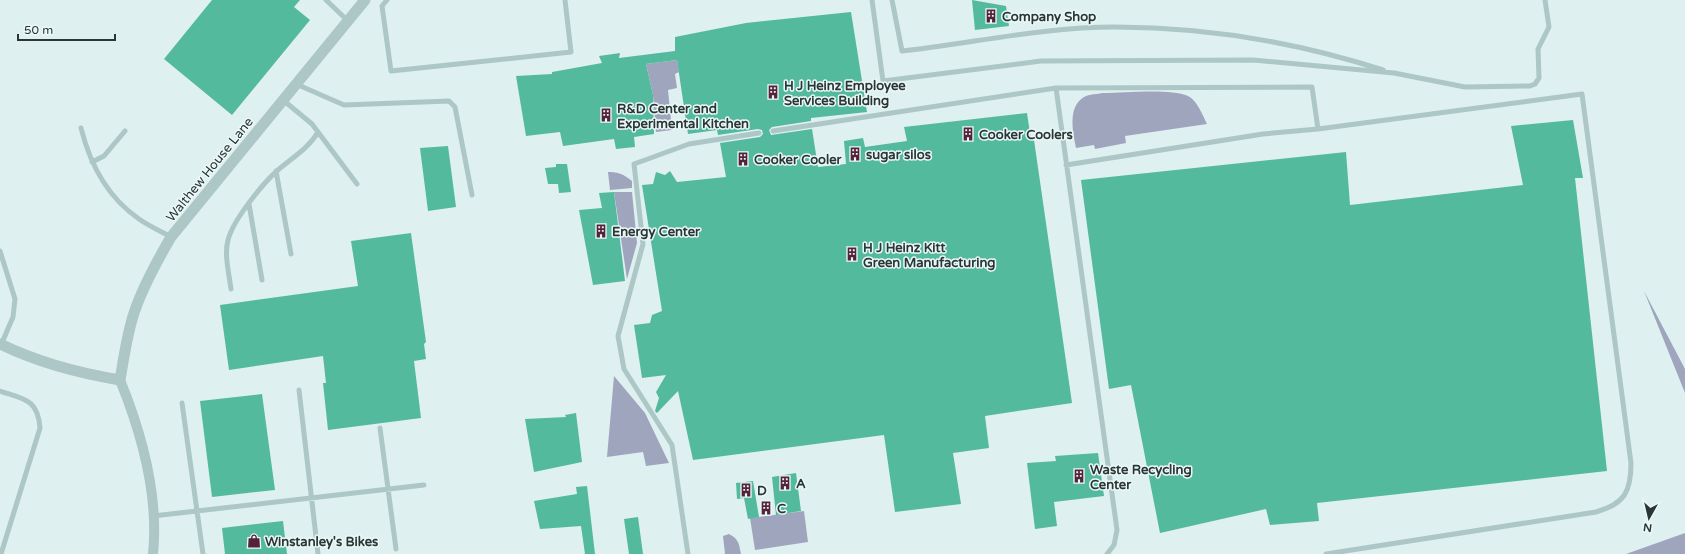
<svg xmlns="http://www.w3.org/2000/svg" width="1685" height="554" font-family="'Varela Round',sans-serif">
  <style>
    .green { fill: #a0a5be }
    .building { fill: #53ba9e }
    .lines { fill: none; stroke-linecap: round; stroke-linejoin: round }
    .service { stroke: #acc7c6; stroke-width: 5 }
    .minor { stroke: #acc7c6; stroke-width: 10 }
    .tertiary { stroke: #acc7c6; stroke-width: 11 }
    .labels { text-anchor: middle; stroke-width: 3; stroke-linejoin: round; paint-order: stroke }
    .poi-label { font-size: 13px; font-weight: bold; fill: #2a3634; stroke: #ebf8f8; text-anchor: start }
    .street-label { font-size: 13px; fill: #2a3634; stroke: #ebf8f8 }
  </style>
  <rect width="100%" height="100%" fill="#dff0f0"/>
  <path class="green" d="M677 60 679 72 675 74 677 88 668 90 672 130 656 132 653 95 646 64Z
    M1103 93C1124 93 1170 88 1188 96 1197 100 1203 116 1207 124L1125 136 1126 143 1095 149 1094 145 1076 148C1073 133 1067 107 1084 97 1089 94 1098 94 1103 93Z
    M608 172C619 172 623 174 632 181V188L610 190Z
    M614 192H632L637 243 627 279Z
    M1644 291 1685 369V393Z
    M614 376 645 413 669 463 646 466 643 452 607 457Z
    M804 511 808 542 755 550 750 518Z
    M1685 533V554H1626Z
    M729 534C739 539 739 544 741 554H725L723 536Z"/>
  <path class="building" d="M212 0H300L294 7 310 20 232 115 164 59Z
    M972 0 1006 6 1009 26 975 30Z
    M851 12 867 112 811 118V121L772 127 769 130 771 135 812 129 818 167 846 164 844 141 863 138 865 147 907 141 904 127 1027 113 1031 140H1034L1072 403 985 416 989 448 953 453 961 504 895 512 884 435 693 460 678 391 657 413 655 411 659 398 656 392 666 375 642 378 634 325 650 323 652 315 662 311 642 185 653 184 656 172 665 175 670 171 677 182 726 177 720 143 760 137 763 134 762 130 758 129 718 135 717 130 688 134 677 60 646 64 653 95 654 134 634 137 635 147 616 149 614 139 563 146 560 132 526 136 516 76 552 74V72L602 63 599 56 620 53 619 58 675 51V37L746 23Z
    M1573 120 1583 178H1575L1607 471 1317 503 1319 521 1270 525 1266 509 1160 533 1131 385 1109 389 1081 180 1346 152 1350 205 1523 185 1511 126Z
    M448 146 456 207 428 211 420 148Z
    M556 164H567L571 192 559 193 558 184H548L545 168 556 167Z
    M614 192 625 281 593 285 579 210 602 208 599 193Z
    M411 233 426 342 424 344 426 359 414 361 421 418 328 430 323 383H326L323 356 229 370 220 305 358 286 351 241Z
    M262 394 275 490 212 497 200 401Z
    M576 413 582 462 534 472 525 419 566 417 565 415Z
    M1098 453 1104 496 1054 502 1057 526 1035 529 1027 463 1056 461 1055 456Z
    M796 473 801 511 776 515 772 477Z
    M753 481 759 517 748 519 744 498 737 499 736 483Z
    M587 486 595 554H585L581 526 540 529 534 501 577 494 576 487Z
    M638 517 643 554H629L624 519Z
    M283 521 287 554H225L222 528Z"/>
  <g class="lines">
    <path class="service" d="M326 0 348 21
      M387 0 382 6 391 71 571 52 565 0
      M872 0 883 81 1041 61 1253 60 1394 73 1465 87 1530 86 1535 84 1539 78 1538 49 1549 27 1545 0
      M892 0 902 51C973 43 1044 27 1115 27 1207 27 1296 42 1383 70
      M296 84 344 105 449 101 455 107 472 195
      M1056 88 1117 530 1114 545 1107 554
      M81 128C90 164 107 197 139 219 149 226 160 231 171 237
      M773 131 1056 88 1312 87 1318 129 1582 94 1631 463C1631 491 1625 504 1596 512L1326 554
      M318 132 357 184
      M92 162 104 156 125 131
      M1066 165 1263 134 1318 129
      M276 171 291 254
      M249 204 262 280
      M0 251 15 299 13 317 1 345
      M231 289C229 273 224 255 228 240 233 220 263 183 278 170 292 158 309 148 318 132L312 124 283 100
      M299 390 318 554
      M0 391C24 399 38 399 40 428L1 554
      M182 403 203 554
      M380 428 396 549
      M153 516 424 485
      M688 554 672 445 624 369 618 336 643 244 634 164 689 144 759 133"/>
    <path class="minor" d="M120 380C142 434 159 495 153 554"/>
    <path class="tertiary" d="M0 344C39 363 77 373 120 380 124 357 127 334 134 313 143 286 157 261 171 237L365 0"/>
  </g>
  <defs>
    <g id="building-bare" transform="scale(1.08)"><path d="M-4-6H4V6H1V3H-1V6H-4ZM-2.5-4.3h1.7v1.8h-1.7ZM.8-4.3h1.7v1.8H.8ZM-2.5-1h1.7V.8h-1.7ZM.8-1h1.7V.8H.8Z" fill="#542339" stroke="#ebf8f8" stroke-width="2.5" paint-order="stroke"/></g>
    <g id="shop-bare" transform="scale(1.08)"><path d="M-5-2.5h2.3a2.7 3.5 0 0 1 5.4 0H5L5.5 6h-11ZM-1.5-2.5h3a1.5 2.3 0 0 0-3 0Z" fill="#542339" stroke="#ebf8f8" stroke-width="2.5" paint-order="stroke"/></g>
  </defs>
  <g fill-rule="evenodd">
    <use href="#building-bare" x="991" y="16"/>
    <use href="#building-bare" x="773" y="92"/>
    <use href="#building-bare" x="606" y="115"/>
    <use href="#building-bare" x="968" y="134"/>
    <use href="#building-bare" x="855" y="154"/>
    <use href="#building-bare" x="743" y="159"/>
    <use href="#building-bare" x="601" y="231"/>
    <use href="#building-bare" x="852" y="254"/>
    <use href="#building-bare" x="1079" y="476"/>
    <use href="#building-bare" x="785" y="483"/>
    <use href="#building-bare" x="746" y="490"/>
    <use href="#building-bare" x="766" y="508"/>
    <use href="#shop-bare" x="254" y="541"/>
  </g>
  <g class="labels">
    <g class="poi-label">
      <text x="1002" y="21">Company Shop</text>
      <text x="784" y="90">H J Heinz Employee<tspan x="784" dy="15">Services Building</tspan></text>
      <text x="617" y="113">R&amp;D Center and<tspan x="617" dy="15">Experimental Kitchen</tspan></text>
      <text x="979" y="139">Cooker Coolers</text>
      <text x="866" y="159">sugar silos</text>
      <text x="754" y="164">Cooker Cooler</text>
      <text x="612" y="236">Energy Center</text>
      <text x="863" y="252">H J Heinz Kitt<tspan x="863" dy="15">Green Manufacturing</tspan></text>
      <text x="1090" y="474">Waste Recycling<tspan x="1090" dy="15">Center</tspan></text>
      <text x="796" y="488">A</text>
      <text x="757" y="495">D</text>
      <text x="777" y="513">C</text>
      <text x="265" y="546">Winstanley's Bikes</text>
    </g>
    <g class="street-label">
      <text transform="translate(209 169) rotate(-51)" y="5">Walthew House Lane</text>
    </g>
  </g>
  <g transform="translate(1649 518) rotate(188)" stroke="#ebf8f8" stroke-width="3" paint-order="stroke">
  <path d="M0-3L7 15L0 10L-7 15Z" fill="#2a3634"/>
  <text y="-6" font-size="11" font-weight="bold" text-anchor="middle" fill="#2a3634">N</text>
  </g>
  <path d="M18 34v6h97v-6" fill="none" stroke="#2a3634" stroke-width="2"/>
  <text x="24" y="34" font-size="12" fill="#2a3634" stroke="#ebf8f8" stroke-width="3" paint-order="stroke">50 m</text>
</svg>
